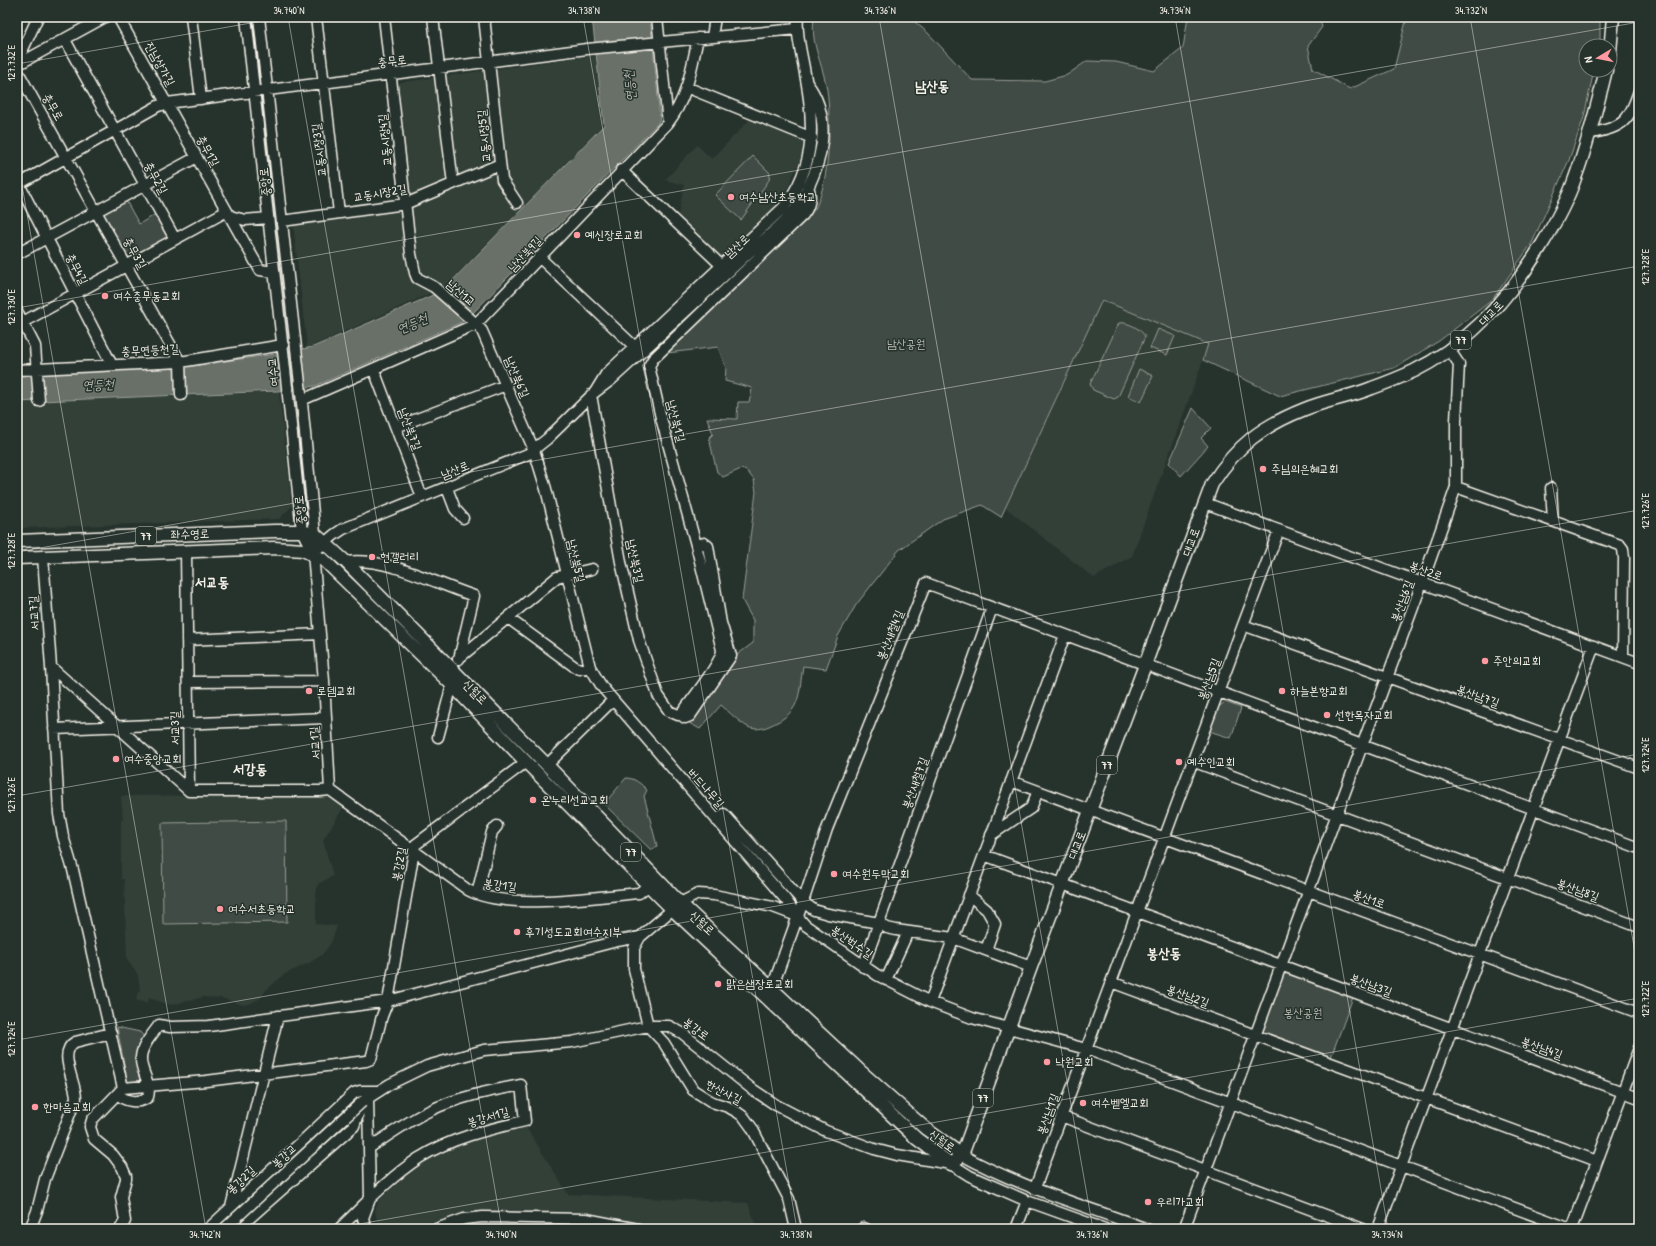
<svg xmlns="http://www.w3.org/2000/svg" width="1656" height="1246" font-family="'Patrick Hand','Poor Story',sans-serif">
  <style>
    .built { fill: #333f39 }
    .green { fill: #414b45; stroke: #9a9e96 }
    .water { fill: #676f68; stroke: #9fa39b }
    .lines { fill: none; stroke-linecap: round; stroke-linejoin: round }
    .minor-casing { stroke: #f4f1e8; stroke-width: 13 }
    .major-casing { stroke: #f4f1e8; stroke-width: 15 }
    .minor { stroke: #26332d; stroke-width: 10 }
    .major { stroke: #26332d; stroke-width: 12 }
    .minor-bridge-casing { stroke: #f4f1e8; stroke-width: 13; stroke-linecap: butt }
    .minor-bridge { stroke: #26332d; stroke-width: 10 }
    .ticks { fill: none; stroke: #f4f1e8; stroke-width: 1; stroke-opacity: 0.45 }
    .poi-dot { fill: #ff9aa2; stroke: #26332d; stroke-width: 1.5 }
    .labels { text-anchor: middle; stroke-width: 3; stroke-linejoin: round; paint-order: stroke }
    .shield { fill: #26332d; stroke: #b6b8b0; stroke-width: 1 }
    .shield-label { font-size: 11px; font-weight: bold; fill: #f4f1e8 }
    .street-label { font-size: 12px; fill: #f4f1e8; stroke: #26332d }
    .poi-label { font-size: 12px; fill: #f4f1e8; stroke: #26332d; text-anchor: start }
    .park-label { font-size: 12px; fill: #bebfb7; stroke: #26332d }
    .water-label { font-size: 13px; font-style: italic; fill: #bcbdb5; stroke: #26332d }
    .quarter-label { font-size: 14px; font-weight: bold; fill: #f4f1e8; stroke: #26332d }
    .neatline { fill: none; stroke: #f4f1e8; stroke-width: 1.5 }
    .ticks-label { font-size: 10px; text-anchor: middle; fill: #f4f1e8 }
  </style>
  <rect width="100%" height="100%" fill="#26332d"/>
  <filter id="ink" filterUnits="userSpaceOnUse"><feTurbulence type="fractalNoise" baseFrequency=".025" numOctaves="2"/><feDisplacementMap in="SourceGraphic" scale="8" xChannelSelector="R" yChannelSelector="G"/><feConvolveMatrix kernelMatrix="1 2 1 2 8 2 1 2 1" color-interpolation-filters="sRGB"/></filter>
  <g filter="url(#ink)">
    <path class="built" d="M595 55 603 122 601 127 445 287 312 346 307 347 293 224 409 207 396 83Z
      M750 119 803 141 801 158 788 187 774 207 727 254 721 257 678 215 684 185 665 180 697 145 712 159Z
      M1102 300 1209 344 1132 556 1094 578 1006 508Z
      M279 392 292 506 279 519 17 528V402Z
      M323 795 345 805 323 840 333 876 318 884 316 894V924L337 926 331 943 322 955 309 963 285 974 266 990 261 998 249 1004 243 1005 221 998 203 997 171 1005 149 998 147 1003 136 1000 137 995 140 991 138 975 127 960 124 879H121V820H123L121 796Z
      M525 1125 568 1194 748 1203 758 1229H382L378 1225 375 1211 379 1200 409 1173 429 1159 442 1151 484 1134Z"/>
    <path class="green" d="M814 17H909L928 33 972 80 1045 81 1067 75 1087 61 1116 62 1154 71 1183 48 1188 17H1319L1322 27 1308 46 1313 69 1350 89 1394 69 1407 17H1600V43L1599 46H1586V70H1594L1584 117 1569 160 1532 243 1492 300 1439 341 1394 368 1280 396 1203 360 1208 344 1102 300 1001 517 982 505 943 519 899 550 856 605 838 636 826 669 803 666C798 697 802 712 769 726 763 729 754 730 748 727 739 722 729 712 721 705L700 729 689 723 734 657 753 643V620L742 600 756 492 754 480 747 471 741 469 723 477 717 472 709 438 713 434 707 418 737 419 738 402H749L751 395 752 388 725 381 726 368 718 347 667 353C706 315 745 277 784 239 791 233 813 214 816 207 826 185 829 154 829 130 829 112 829 93 824 76 818 53 811 41 814 17Z
      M753 156 770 173 769 180 741 220 715 195Z
      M125 199 139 224 158 213 172 238 130 261 103 212Z
      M1119 323C1127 321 1143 330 1145 337L1118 397 1114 399 1093 390 1090 384Z
      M1158 329 1175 336 1167 355 1150 348Z
      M1139 369 1153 376 1141 402 1128 396Z
      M1193 408 1211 428 1201 438 1208 446 1181 476 1169 463Z
      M1225 702 1241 708 1231 738 1209 731 1217 708Z
      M626 778C635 778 641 784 647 790L644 796 657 846 651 850 604 804Z
      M286 821 287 922 163 924 162 823Z
      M1288 973 1353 997 1331 1057 1261 1031 1282 975Z
      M117 1027 140 1032 145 1038 142 1079 140 1082 128 1085Z"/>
    <path class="water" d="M592 17H650L660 118 658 123 473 313 464 321 315 386 278 391 17 402V375L190 366 270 355 313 347 433 295 446 287 604 125Z"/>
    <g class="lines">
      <g class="minor-casing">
        <path id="minor" d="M118 17 260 270 274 272
          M191 17 201 99
          M246 17 288 396 302 531 313 553
          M259 17 301 393 315 534 313 553 324 681 330 790
          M316 17 339 213
          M384 17 411 254 415 273 417 278 434 287 476 324 482 331 534 450 546 489 590 667 602 687 786 900 797 916
          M433 17 453 184
          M484 17 502 180 517 203
          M657 17 668 123
          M798 17C796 34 801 51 804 68 814 119 818 165 783 208L606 374 595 392 611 380C655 340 698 300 741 260 757 245 786 223 798 205 821 170 835 120 807 83
          M712 37 715 17
          M65 40 175 239
          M17 62 38 17
          M17 65 105 17
          M17 70 180 362 181 395
          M686 87 812 138
          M1591 133C1623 128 1629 121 1639 91
          M621 170 722 266
          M19 184 112 365
          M17 185 158 106 167 103 587 49 797 29
          M230 216 245 220 268 218
          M282 221 405 204 500 164
          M17 254 197 157
          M539 257 635 347
          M17 311 35 346 39 401
          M17 323 23 322 227 211
          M17 370 180 362 283 345
          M374 370 422 497
          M591 395 621 562 639 640 658 695 669 711 678 715 682 713C690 702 722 662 722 650L696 545 661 418 649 366 653 359 803 215C810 206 812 197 808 186
          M302 400 476 324 668 123C688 97 691 69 698 38
          M396 427 506 385
          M1456 487 1620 545 1623 549 1624 558 1623 657
          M447 488 455 509 463 518
          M1551 488 1553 521
          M1205 503 1639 663
          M320 547 334 535 343 529 528 454 547 439 595 392
          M186 551 189 791
          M43 557 51 667 59 814 63 836 73 870 123 1088
          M346 562C384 556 437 584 474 596L459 659
          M508 618 575 667 580 669 590 667
          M1243 625 1639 768
          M187 640 320 634
          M458 659 557 577 592 569
          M51 667 189 791
          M188 682 324 681
          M680 714 685 718 690 716 731 656 721 623 708 546 704 543 696 545
          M54 729 326 718
          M438 737 452 685
          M1192 761 1639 927
          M547 765 613 700
          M1011 781 1639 1013
          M330 790 468 890C507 911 595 897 639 893L649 885
          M189 791H320L330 790
          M717 821 724 814 803 902 814 910 828 914 879 923 887 928 896 930 953 938 1031 967
          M991 835 1031 808 1038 791
          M984 855 1639 1098
          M477 894 492 832 497 826
          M969 895 987 910 995 924 986 950
          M863 967 992 608
          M886 980 908 932
          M1111 982 1597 1161
          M772 988 803 902 827 829 926 583 1639 848
          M930 1002 1065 635
          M118 1093C123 1102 140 1104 148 1097 152 1083 140 1071 141 1058 141 1046 153 1034 159 1025L170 1027 209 1026 388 1001 617 941 640 937
          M1061 1116 1363 1229
          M962 1155C1020 1187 1085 1206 1147 1229
          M1035 1188 1243 625 1279 530
          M231 1207 244 1223 354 1126 362 1102 390 1084 427 1066 484 1050 572 1042 648 1026H669L682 1033 752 1089 776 1105 826 1131 874 1149 897 1155 951 1164 970 1176 1027 1201 1105 1229
          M231 1207 278 1016
          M863 1228 866 1229
          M30 1229 37 1211 45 1179 76 1098C76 1082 57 1052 75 1042L111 1033
          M120 1229 125 1221 121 1197 126 1179V1176L122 1167 113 1155 94 1139 90 1127 92 1120 123 1088 206 1081 366 1061 371 1059 382 1016 388 1001 415 845 526 762
          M208 1229 354 1093 360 1091H377
          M339 1229C365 1204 389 1178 419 1158 451 1138 489 1129 525 1121L521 1085C489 1091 458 1097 429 1111 408 1121 389 1135 369 1148
          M366 1229 363 1218 370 1199 368 1098
          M436 1229 464 1219 483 1217 586 1219 638 1229
          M796 1229 789 1199 752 1128 744 1117 737 1112 728 1107 712 1102 693 1090 664 1043 648 1026 634 969V948L640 937 680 903 698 894 714 895 773 907 797 916 805 925 877 975 930 1002 972 1018 1086 1049 1571 1229
          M1016 1229 1027 1201
          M1184 1229 1422 583 1456 487V421L1459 364 1449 349
          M1378 1229 1594 646
          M1572 1229 1639 1048"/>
      </g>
      <g class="major-casing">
        <path id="major" d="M1610 52 1613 17
          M17 541 274 531H302L315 534 346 562 547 765 680 903 858 1069 926 1129 962 1155
          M17 558 274 548 303 550 324 560 452 685 526 762 672 909 917 1139 951 1164 962 1155 1031 967 1145 665 1212 484C1237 445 1262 426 1305 409 1327 400 1350 397 1372 388 1386 383 1401 377 1414 371 1469 344 1510 297 1541 246 1554 225 1567 202 1575 178 1588 143 1597 107 1606 70"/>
      </g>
      <use href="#minor" class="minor"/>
      <use href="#major" class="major"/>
      <g class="minor-bridge-casing">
        <path id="minor-bridge" d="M224 1229 362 1102"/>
      </g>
      <use href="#minor-bridge" class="minor-bridge"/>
    </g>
  </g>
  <path class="ticks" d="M288 17 502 1229M583 17 797 1229M879 17 1093 1229M1175 17 1388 1229M1470 17 1639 975M17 64 285 17M17 157 206 1229M17 308 1639 22M17 552 1639 266M17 796 1639 510M17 1040 1639 754M331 1229 1639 998"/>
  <g class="poi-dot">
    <circle cx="731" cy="197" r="4"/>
    <circle cx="577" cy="235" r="4"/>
    <circle cx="105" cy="296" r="4"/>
    <circle cx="1263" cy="469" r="4"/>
    <circle cx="372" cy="557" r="4"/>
    <circle cx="1485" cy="661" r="4"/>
    <circle cx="309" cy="691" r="4"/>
    <circle cx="1282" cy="691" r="4"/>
    <circle cx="1327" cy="715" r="4"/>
    <circle cx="116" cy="759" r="4"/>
    <circle cx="1179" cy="762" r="4"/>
    <circle cx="533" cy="800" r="4"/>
    <circle cx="834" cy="874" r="4"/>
    <circle cx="220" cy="909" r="4"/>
    <circle cx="517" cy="932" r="4"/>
    <circle cx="718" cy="984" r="4"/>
    <circle cx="1047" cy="1062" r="4"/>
    <circle cx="1083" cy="1103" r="4"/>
    <circle cx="35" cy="1107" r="4"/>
    <circle cx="1148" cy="1202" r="4"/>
  </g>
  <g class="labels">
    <g class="shield">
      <rect x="1451" y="331" width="20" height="18" rx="3"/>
      <rect x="136" y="527" width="20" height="18" rx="3"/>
      <rect x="1097" y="756" width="20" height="18" rx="3"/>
      <rect x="621" y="843" width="20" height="18" rx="3"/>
      <rect x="973" y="1089" width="20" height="18" rx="3"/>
    </g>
    <g class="shield-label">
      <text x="1461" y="344">77</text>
      <text x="146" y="540">77</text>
      <text x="1107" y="769">77</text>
      <text x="631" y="856">77</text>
      <text x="983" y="1102">77</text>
    </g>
    <g class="street-label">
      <text transform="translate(392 61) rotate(-7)" y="4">충무로</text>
      <text transform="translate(160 64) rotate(61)" y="4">진남상가길</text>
      <text transform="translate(53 107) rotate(60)" y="4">충무로</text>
      <text transform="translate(484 136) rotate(-96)" y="4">교동시장5길</text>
      <text transform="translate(385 140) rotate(-96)" y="4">교동시장4길</text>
      <text transform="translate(319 150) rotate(-97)" y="4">교동시장3길</text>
      <text transform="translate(208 151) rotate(61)" y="4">충무1길</text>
      <text transform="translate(156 178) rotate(61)" y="4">충무2길</text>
      <text transform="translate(265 182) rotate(-96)" y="4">중앙로</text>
      <text transform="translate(380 193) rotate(-10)" y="4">교동시장2길</text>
      <text transform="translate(737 246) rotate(-43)" y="4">남산로</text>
      <text transform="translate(135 253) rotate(61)" y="4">충무3길</text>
      <text transform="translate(525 254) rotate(-47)" y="4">남산북9길</text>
      <text transform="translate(77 269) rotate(63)" y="4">충무4길</text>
      <text transform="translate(461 293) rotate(41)" y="4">남산1교</text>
      <text transform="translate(1491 313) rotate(-46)" y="4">대교로</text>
      <text transform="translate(150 350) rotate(-3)" y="4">충무연등천길</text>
      <text transform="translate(273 372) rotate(-96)" y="4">여수교</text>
      <text transform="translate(517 377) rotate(66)" y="4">남산북6길</text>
      <text transform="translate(676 421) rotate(75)" y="4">남산북1길</text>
      <text transform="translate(410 429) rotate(69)" y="4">남산북7길</text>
      <text transform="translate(455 470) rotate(-22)" y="4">남산로</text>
      <text transform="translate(300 510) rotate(-96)" y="4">중앙로</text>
      <text transform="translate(190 534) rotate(-2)" y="4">좌수영로</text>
      <text transform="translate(1191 542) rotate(-70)" y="4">대교로</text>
      <text transform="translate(576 561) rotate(77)" y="4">남산북5길</text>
      <text transform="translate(635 561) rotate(78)" y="4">남산북3길</text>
      <text transform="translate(1426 571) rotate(20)" y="4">봉산2로</text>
      <text transform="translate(1402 601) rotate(-70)" y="4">봉산남6길</text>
      <text transform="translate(34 613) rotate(-94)" y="4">서교7길</text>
      <text transform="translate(890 635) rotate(-68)" y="4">봉산새철4길</text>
      <text transform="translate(1209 679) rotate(-70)" y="4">봉산남5길</text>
      <text transform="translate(475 692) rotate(45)" y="4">신월로</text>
      <text transform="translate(1478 696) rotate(20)" y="4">봉산남7길</text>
      <text transform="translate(175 728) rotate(-91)" y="4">서교3길</text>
      <text transform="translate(315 743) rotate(-94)" y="4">서교1길</text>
      <text transform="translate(915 783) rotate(-70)" y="4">봉산새철7길</text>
      <text transform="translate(706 788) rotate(49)" y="4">버드나무길</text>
      <text transform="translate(1077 845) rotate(-69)" y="4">대교로</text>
      <text transform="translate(399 864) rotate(-79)" y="4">봉강2길</text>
      <text transform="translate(500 885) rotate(8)" y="4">봉강1길</text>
      <text transform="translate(1578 890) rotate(20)" y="4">봉산남8길</text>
      <text transform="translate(1369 899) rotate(20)" y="4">봉산1로</text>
      <text transform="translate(702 923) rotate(43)" y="4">신월로</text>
      <text transform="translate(852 942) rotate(35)" y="4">봉산벅수길</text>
      <text transform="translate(1371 985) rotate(20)" y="4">봉산남3길</text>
      <text transform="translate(1188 996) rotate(20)" y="4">봉산남2길</text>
      <text transform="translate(696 1029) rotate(37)" y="4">봉강로</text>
      <text transform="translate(1542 1048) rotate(20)" y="4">봉산남4길</text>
      <text transform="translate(724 1092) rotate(27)" y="4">한산사길</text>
      <text transform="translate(1048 1114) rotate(-70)" y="4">봉산남1길</text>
      <text transform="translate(488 1117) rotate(-16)" y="4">봉강서1길</text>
      <text transform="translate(942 1141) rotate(36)" y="4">신월로</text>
      <text transform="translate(284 1156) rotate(-43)" y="4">봉강교</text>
      <text transform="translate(241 1180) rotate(-43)" y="4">봉강2길</text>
    </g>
    <g class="poi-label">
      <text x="739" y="201">여수남산초등학교</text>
      <text x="585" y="239">예신장로교회</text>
      <text x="113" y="300">여수충무동교회</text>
      <text x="1271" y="473">주님의은혜교회</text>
      <text x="380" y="561">현갤러리</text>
      <text x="1493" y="665">주안의교회</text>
      <text x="317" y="695">로뎀교회</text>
      <text x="1290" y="695">하늘본향교회</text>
      <text x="1335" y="719">선한목자교회</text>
      <text x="124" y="763">여수중앙교회</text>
      <text x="1187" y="766">예수인교회</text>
      <text x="541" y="804">온누리선교교회</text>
      <text x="842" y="878">여수원두막교회</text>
      <text x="228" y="913">여수서초등학교</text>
      <text x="525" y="936">후기성도교회여수지부</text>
      <text x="726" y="988">맑은샘장로교회</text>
      <text x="1055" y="1066">낙원교회</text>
      <text x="1091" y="1107">여수벧엘교회</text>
      <text x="43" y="1111">한마음교회</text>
      <text x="1156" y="1206">우리가교회</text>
    </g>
    <g class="park-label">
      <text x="906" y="348">남산공원</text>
      <text x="1303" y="1017">봉산공원</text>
    </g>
    <g class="water-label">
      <text transform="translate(629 86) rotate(-96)" y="5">연등천</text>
      <text transform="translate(412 323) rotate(-23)" y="5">연등천</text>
      <text transform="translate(98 384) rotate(-2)" y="5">연등천</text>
    </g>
    <g class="quarter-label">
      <text x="932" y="91">남산동</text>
      <text x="212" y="587">서교동</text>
      <text x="250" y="774">서강동</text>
      <text x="1164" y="958">봉산동</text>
    </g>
  </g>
  <rect width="1656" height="1246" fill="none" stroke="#26332d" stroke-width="44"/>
  <g transform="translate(1598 58) rotate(260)"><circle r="19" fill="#26332d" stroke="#787f78"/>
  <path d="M0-3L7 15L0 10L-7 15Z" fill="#ff9aa2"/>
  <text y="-6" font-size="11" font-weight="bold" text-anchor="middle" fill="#f4f1e8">N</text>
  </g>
  <rect x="22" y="22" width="1612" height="1202" class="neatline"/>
  <g class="ticks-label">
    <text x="289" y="14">34.740°N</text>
    <text x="584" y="14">34.738°N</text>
    <text x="880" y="14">34.736°N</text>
    <text x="1175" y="14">34.734°N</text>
    <text x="1471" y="14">34.732°N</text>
    <text transform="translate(11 63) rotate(-90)" y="4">127.732°E</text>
    <text transform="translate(1645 267) rotate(-90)" y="4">127.728°E</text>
    <text transform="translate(11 307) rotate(-90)" y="4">127.730°E</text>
    <text transform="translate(1645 511) rotate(-90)" y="4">127.726°E</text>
    <text transform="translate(11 551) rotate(-90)" y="4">127.728°E</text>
    <text transform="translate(1645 755) rotate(-90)" y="4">127.724°E</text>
    <text transform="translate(11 795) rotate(-90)" y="4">127.726°E</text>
    <text transform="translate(1645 999) rotate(-90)" y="4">127.722°E</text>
    <text transform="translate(11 1039) rotate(-90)" y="4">127.724°E</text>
    <text x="205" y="1238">34.742°N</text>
    <text x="501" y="1238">34.740°N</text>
    <text x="796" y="1238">34.738°N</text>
    <text x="1092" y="1238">34.736°N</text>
    <text x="1387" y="1238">34.734°N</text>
  </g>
</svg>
